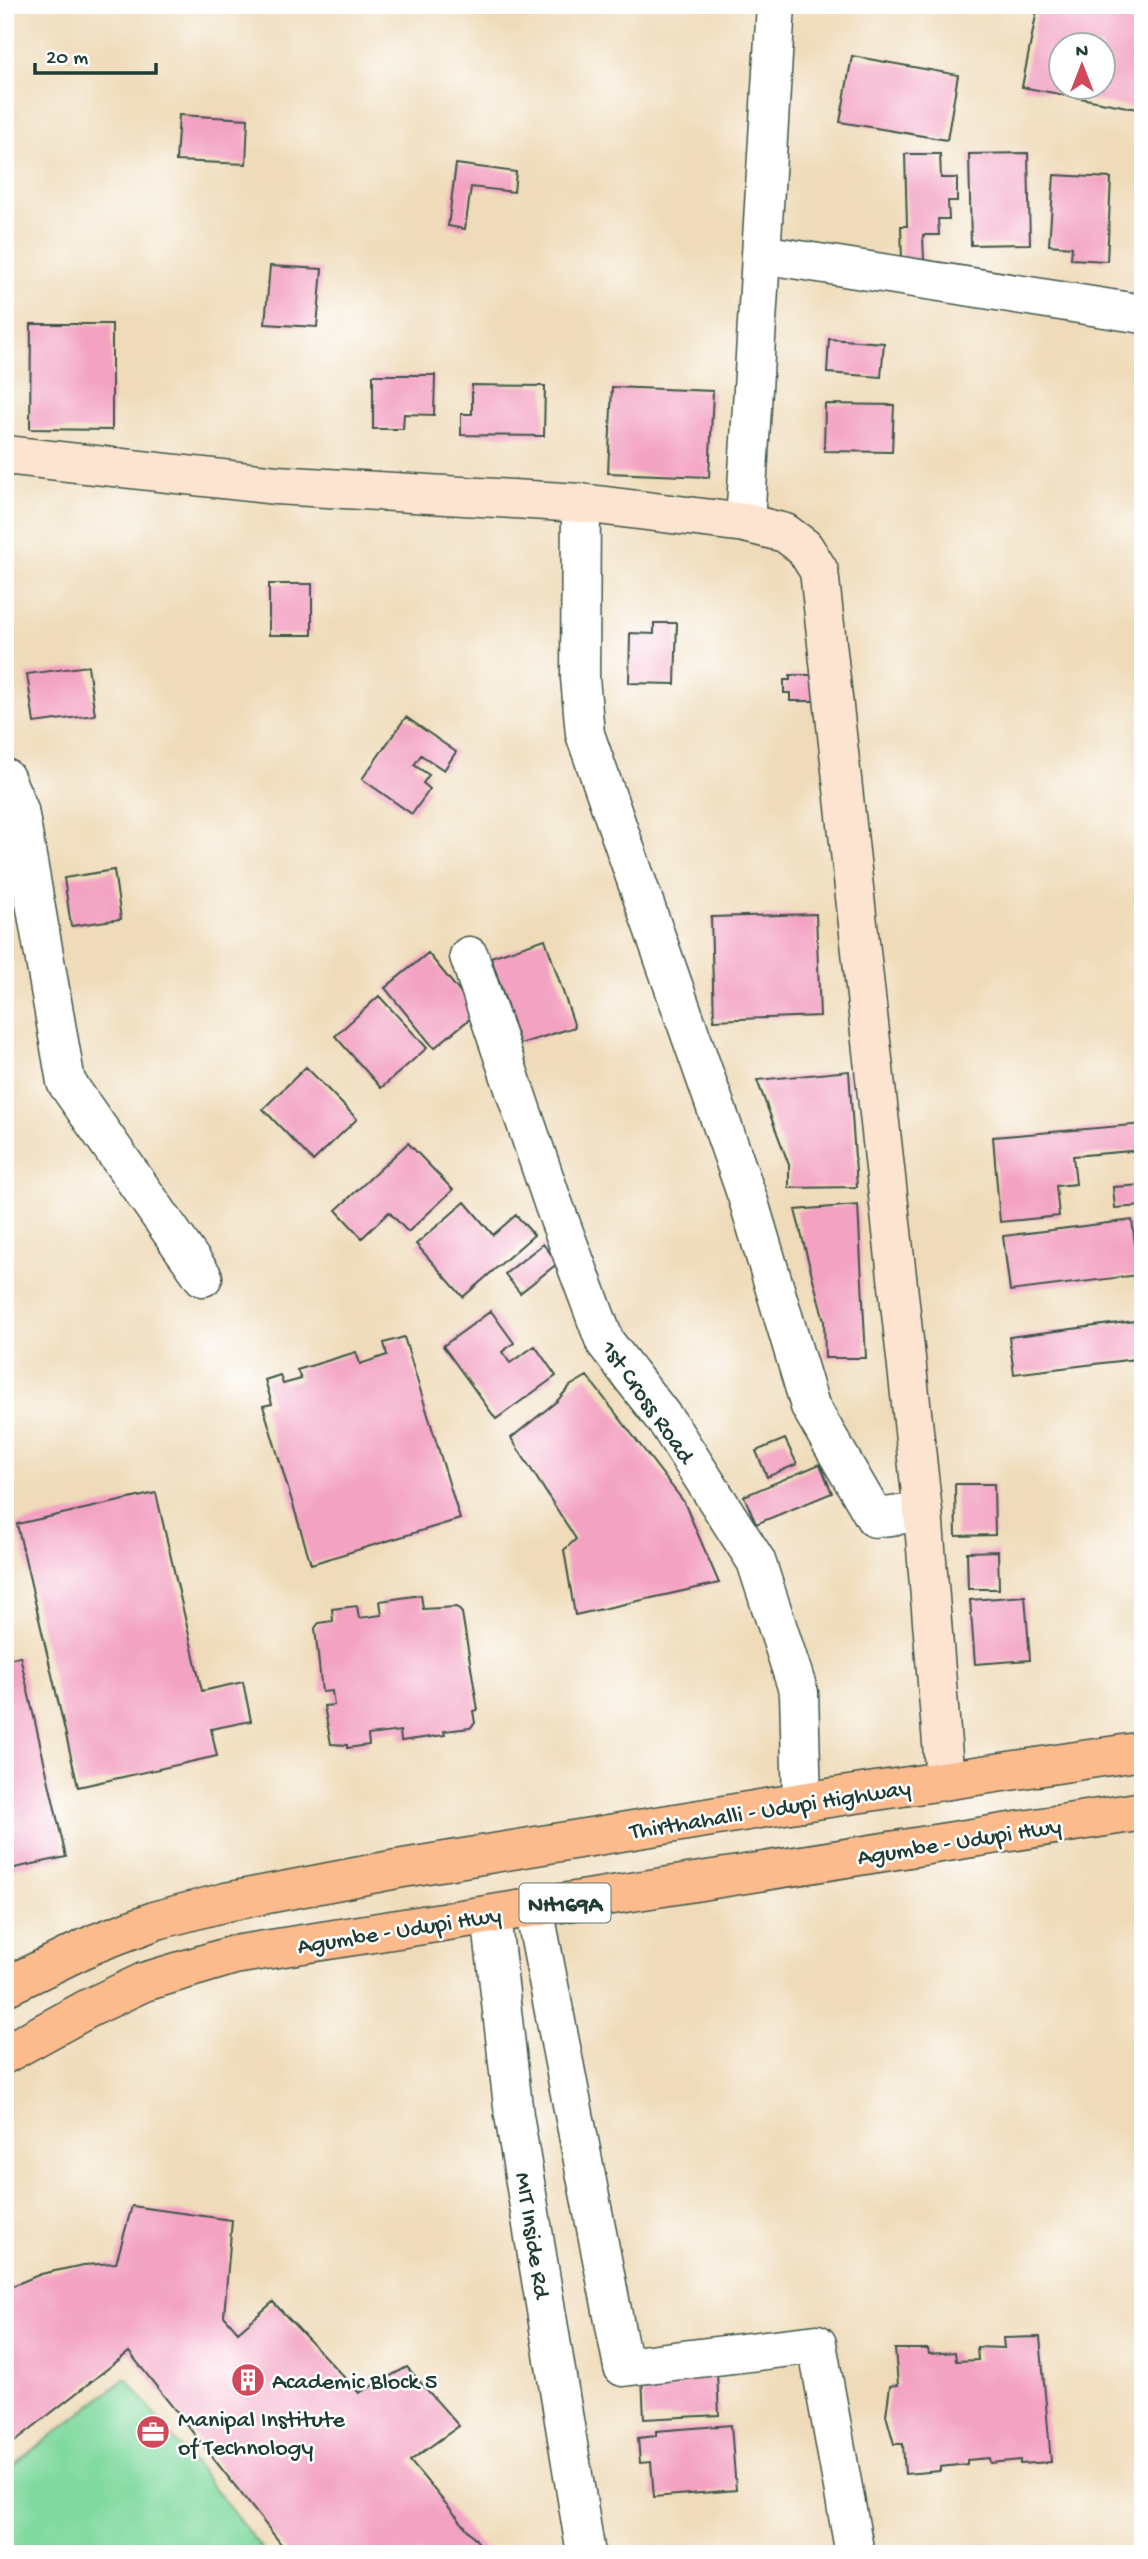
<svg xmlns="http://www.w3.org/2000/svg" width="1148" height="2559" font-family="'Gochi Hand',sans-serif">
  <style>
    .green { fill: #80d99f; stroke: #508b6a; stroke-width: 2 }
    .building { fill: #f3a2c2; fill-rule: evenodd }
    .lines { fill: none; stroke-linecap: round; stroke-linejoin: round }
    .street-casing { stroke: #3e5548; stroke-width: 41 }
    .secondary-casing { stroke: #3e5548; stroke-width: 41 }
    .highway-casing { stroke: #3e5548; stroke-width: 41 }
    .street { stroke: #fff; stroke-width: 38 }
    .secondary { stroke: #fde4d1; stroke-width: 38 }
    .highway { stroke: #fbbb8d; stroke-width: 38 }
    .labels { text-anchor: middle; stroke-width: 5; stroke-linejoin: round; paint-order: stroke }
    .shield { fill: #fff; stroke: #627771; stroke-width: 2 }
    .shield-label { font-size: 23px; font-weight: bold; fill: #1f3d34 }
    .street-label { font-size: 24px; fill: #1f3d34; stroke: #fff }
    .poi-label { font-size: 24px; fill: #1f3d34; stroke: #fff; text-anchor: start }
  </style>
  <rect width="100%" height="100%" fill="#fff"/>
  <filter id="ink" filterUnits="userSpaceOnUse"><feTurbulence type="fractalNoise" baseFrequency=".0143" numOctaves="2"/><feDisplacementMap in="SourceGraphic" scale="14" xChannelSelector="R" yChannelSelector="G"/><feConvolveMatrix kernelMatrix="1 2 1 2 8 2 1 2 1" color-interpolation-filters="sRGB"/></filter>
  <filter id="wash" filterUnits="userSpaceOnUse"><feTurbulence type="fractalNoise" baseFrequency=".00686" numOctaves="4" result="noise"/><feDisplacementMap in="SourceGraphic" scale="28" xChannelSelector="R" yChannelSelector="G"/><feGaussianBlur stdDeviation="1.57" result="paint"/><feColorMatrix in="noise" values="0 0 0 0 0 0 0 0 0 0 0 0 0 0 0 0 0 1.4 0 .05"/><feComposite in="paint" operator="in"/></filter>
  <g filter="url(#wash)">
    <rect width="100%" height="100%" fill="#efdbb9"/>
    <path class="green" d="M126 2378 266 2554H10L5 2548V2472Z"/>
    <g id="blocks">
      <path class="building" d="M1038 5H1143V110L1022 87ZM1060 46H1102V88H1060Z
        M852 56 958 75 947 140 840 122Z
        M179 115 248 119 246 164 176 161Z
        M1028 153 1030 244 971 245 969 154Z
        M905 154H940L941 178H957V201H948L949 219H938L939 235H923L924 261H902L901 226H907Z
        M456 164 516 172 514 192 471 187 465 229 448 226Z
        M1054 175 1111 178 1107 261 1071 259 1072 247 1049 245Z
        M270 266 322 269 317 327 265 324Z
        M31 324H112V430L30 429Z
        M829 339 884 343 881 377 827 373Z
        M373 375H435L434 415 404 414 403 429H373Z
        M472 385 545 386 544 436 461 435V414H472Z
        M612 387 713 391 709 477 608 473Z
        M825 404 894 405 892 452 824 451Z
        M269 584H312V635H269Z
        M654 623H677L675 684 629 683 630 633 654 634Z
        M88 666 95 715 34 723 27 674Z
        M790 675H817V701H790V693H784V680H790Z
        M406 717 456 752 444 770 421 755 414 765 429 775 423 783 430 789 412 814 362 779Z
        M114 870 121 919 71 926 64 878Z
        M816 914 820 1016 714 1020 711 917Z
        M545 939 575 1027 520 1044 491 957Z
        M428 953 477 1013 434 1048 385 988Z
        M379 996 427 1048 381 1088 335 1036Z
        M306 1067 357 1119 313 1161 263 1109Z
        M849 1071 857 1187 789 1188V1165L757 1080Z
        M1143 1124V1150L1073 1156 1076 1184 1056 1186 1059 1216 1000 1222 993 1137Z
        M408 1143 453 1190 408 1232 389 1212 362 1238 336 1210Z
        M1143 1185V1206L1115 1208 1113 1187Z
        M465 1202 493 1235 516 1215 534 1235 463 1297 416 1244Z
        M858 1205 866 1358H825L824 1321 795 1210Z
        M1132 1220 1139 1275 1010 1291 1003 1236Z
        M543 1244 558 1263 520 1293 505 1274Z
        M491 1311 514 1343 502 1352 510 1363 535 1346 556 1376 496 1419 443 1346Z
        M1143 1320V1358L1014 1374 1009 1337Z
        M404 1337 460 1519 311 1564 263 1406 272 1404 265 1380 280 1375 283 1384 301 1379 297 1370 356 1352 360 1364 387 1355 384 1343Z
        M587 1376 684 1502 719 1583 575 1615 564 1550 576 1539 511 1438 557 1401 570 1386Z
        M785 1439 797 1464 767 1477 756 1451Z
        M820 1464 832 1493 756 1524 744 1496Z
        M955 1484H994L995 1535 956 1536Z
        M156 1493 202 1691 243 1682 251 1721 211 1729 217 1756 78 1787 17 1524Z
        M998 1551 999 1589H968L967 1552Z
        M421 1595 423 1609 457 1607 462 1613 478 1710 473 1711 475 1723 470 1728 444 1731 445 1735 401 1741 400 1731 368 1735 369 1745 347 1748V1745L331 1744 324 1706 334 1705 332 1691 322 1692 315 1628 319 1623 333 1621 332 1609 357 1606 359 1618 382 1615 380 1601Z
        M1025 1596 1030 1660 975 1664 970 1600Z
        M20 1656 66 1857 5 1870V1660Z
        M132 2206 232 2220 224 2316 238 2332 273 2302 359 2393 407 2367 459 2426 410 2461 488 2554H289L129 2352 5 2449V2289L41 2274 83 2265 116 2263Z
        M1040 2337 1051 2462 1020 2464V2460L990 2463 989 2458 967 2460V2464L940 2467V2471L905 2474 903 2444H894L886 2415 890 2386 898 2385 895 2349H928L929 2354 955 2352 956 2361 978 2360 977 2347 1004 2348 1003 2338Z
        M717 2372 719 2415 644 2419 642 2376Z
        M731 2425 736 2490 654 2497 651 2462 640 2463 638 2438 656 2436V2431Z
        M1143 2546V2554H1109V2553Z"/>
    </g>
  </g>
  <g filter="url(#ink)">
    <use href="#blocks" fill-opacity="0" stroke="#3e5548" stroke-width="2"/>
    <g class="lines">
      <g class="street-casing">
        <path id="street" d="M761 254 1143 314
          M581 503 580 678 585 734 748 1199 810 1406 875 1518 923 1512
          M745 523 776 5
          M5 778 19 810 66 1082 203 1277
          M469 956 553 1203 605 1342 669 1425 756 1561 799 1693 802 1802
          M534 1908 623 2367 817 2344 855 2554
          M491 1915 514 2115 586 2554"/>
      </g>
      <g class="secondary-casing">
        <path id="secondary" d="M5 455 276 485 581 503 745 523 785 533 804 547 819 571 923 1512 945 1780"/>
      </g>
      <g class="highway-casing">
        <path id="highway" d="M5 1987 96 1943 157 1920 226 1902 397 1869 802 1802 1143 1751
          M5 2054 89 2008 144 1982 234 1955 1143 1811"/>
      </g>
      <use href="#street" class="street"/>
      <use href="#secondary" class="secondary"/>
      <use href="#highway" class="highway"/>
    </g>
  </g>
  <defs>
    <g id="building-disc" transform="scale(1.75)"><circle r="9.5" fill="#d1495b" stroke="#fff"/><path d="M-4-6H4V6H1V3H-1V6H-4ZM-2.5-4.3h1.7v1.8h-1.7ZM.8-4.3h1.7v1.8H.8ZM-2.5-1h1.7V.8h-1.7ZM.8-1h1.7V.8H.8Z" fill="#fff"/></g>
    <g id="office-disc" transform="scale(1.75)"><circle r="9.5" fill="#d1495b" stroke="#fff"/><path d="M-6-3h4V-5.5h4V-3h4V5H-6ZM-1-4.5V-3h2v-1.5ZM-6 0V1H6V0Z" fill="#fff"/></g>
  </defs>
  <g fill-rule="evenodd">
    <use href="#building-disc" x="248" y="2380"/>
    <use href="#office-disc" x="153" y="2432"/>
  </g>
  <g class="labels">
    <rect class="shield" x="519.5" y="1883.5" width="91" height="39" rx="5"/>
    <g class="shield-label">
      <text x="565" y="1911">NH169A</text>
    </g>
    <g class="street-label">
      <text transform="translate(649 1401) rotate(55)" y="8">1st Cross Road</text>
      <text transform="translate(770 1808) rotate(-9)" y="8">Thirthahalli - Udupi Highway</text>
      <text transform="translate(959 1840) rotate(-9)" y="8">Agumbe - Udupi Hwy</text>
      <text transform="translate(399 1929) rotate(-9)" y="8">Agumbe - Udupi Hwy</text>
      <text transform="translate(534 2235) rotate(81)" y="8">MIT Inside Rd</text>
    </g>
    <g class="poi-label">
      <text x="272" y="2388">Academic Block 5</text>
      <text x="178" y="2426">Manipal Institute<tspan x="178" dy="28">of Technology</tspan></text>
    </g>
  </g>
  <rect width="1148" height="2559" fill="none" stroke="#fff" stroke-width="28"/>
  <g transform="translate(1082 66)"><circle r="33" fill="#ffffff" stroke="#a5b1ae" stroke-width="2"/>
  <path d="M0-5L12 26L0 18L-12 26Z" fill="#d1495b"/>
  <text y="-10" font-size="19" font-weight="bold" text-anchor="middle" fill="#1f3d34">N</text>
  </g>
  <path d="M35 63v10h121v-10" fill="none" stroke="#1f3d34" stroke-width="3.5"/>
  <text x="46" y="63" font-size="21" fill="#1f3d34" stroke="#ffffff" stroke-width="5" paint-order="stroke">20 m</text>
</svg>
